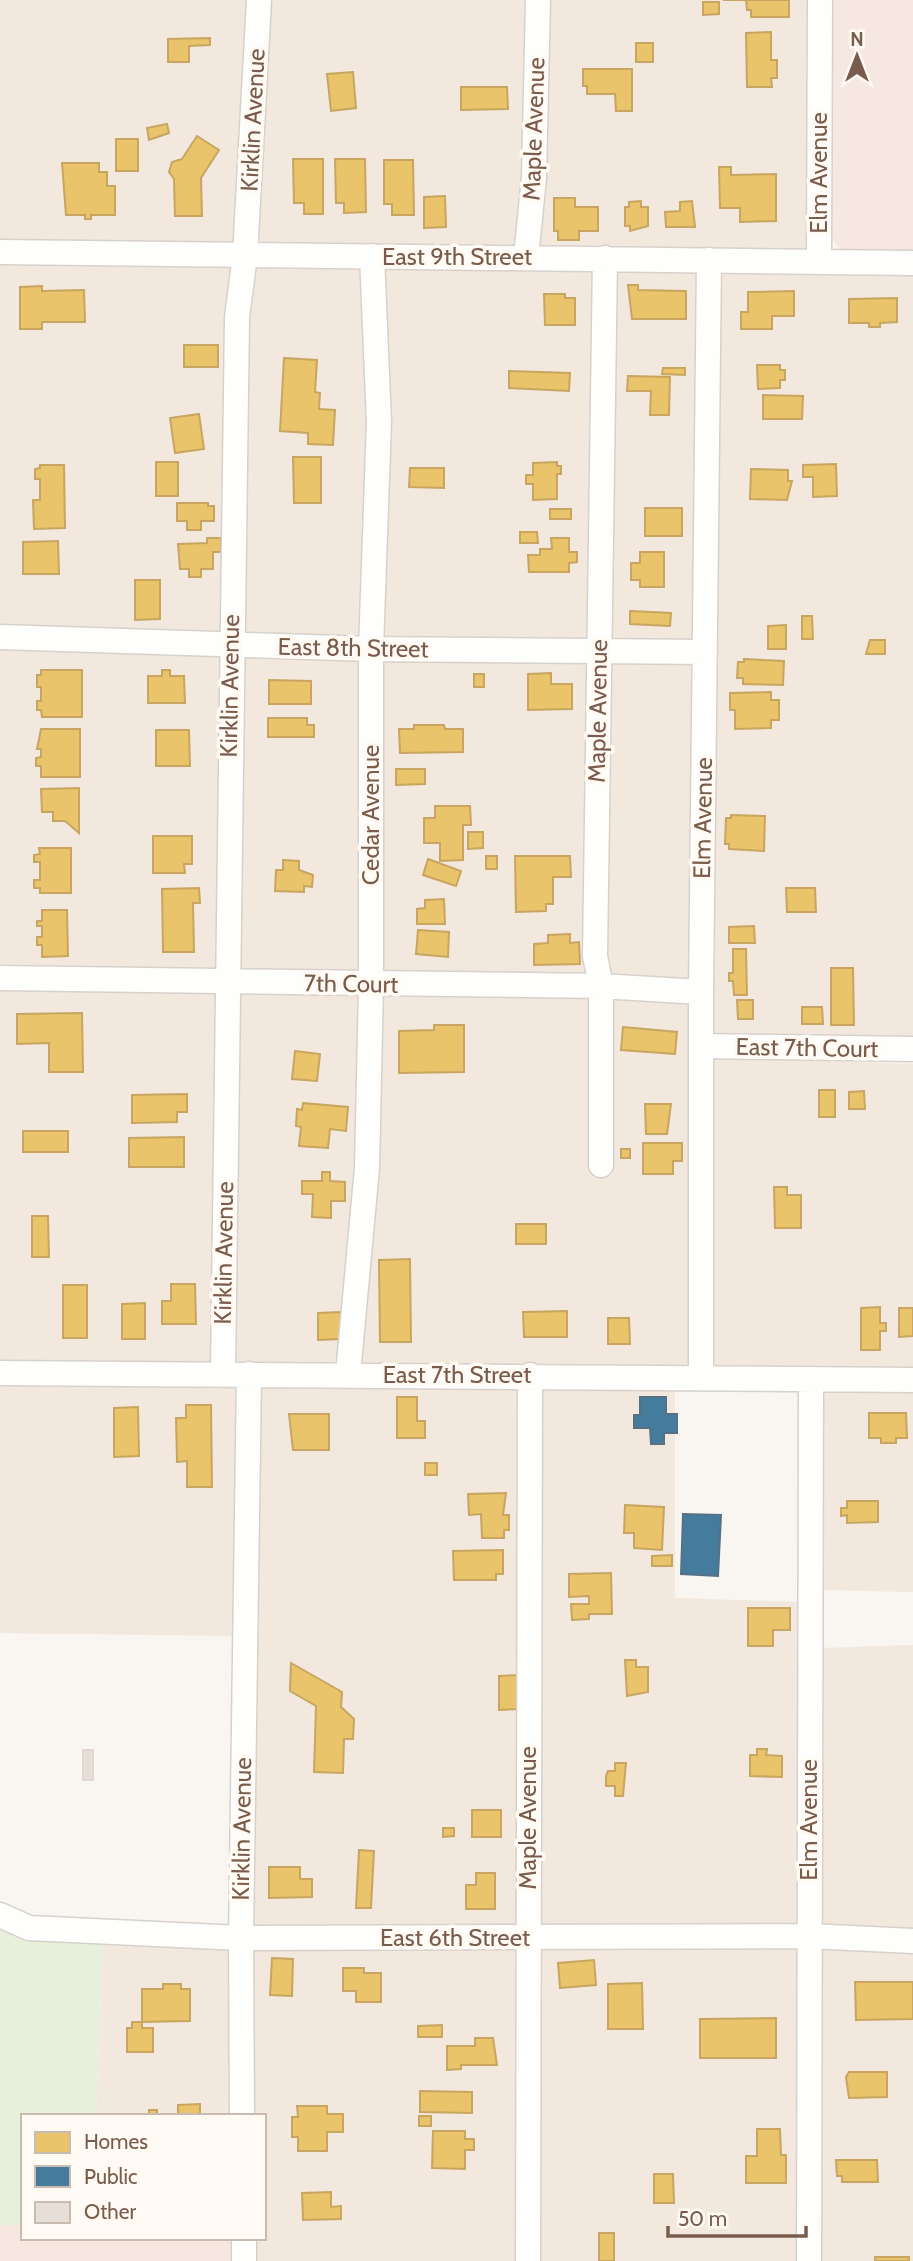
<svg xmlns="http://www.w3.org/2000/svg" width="913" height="2261" font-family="Cabin,sans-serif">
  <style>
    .residential { fill: #f2e8de }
    .commercial { fill: #f6e8e1 }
    .green { fill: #e7f0db }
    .homes { fill: #e9c46a; stroke: #c8a561; stroke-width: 2 }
    .public { fill: #457b9d; stroke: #557285; stroke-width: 2 }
    .building { fill: #e6ded7; stroke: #e2d8d2; stroke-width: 2 }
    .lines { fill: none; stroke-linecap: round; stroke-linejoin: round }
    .minor-casing { stroke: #d7d1cb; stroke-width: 27 }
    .minor { stroke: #fefefd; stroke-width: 24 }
    .labels { text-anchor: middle; stroke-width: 7; stroke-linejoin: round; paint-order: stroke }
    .street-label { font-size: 24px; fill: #7a5c4d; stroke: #fffaf3 }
  </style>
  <rect width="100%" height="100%" fill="#f9f5f0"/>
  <path class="residential" d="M0 0H250L236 245 0 241Z
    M269 0H529L525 178 517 246 254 245Z
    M547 0H811L810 251 536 246Z
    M0 262 234 266 221 634 0 629Z
    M253 266 363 267 370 422 362 638 240 635 246 317Z
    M382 267 596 269 590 641 381 638Z
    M614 269 700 270 696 641H609Z
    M719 271 913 273V1043L710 1036Z
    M0 648 221 656 217 971 0 964Z
    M240 656 362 659V973L236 972Z
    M380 660 590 662 589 975 380 974Z
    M609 662H696L692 980 609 975 605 955Z
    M0 989 217 993 214 1362H0Z
    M236 993 361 995 358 1167 340 1364 233 1362Z
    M380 995 592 996V1175H610V997L692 1002V1366L359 1364Z
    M710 1057 913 1064V1370L710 1367Z
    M0 1383 239 1384 236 1636 0 1633Z
    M258 1385 520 1386 519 1928 250 1927Z
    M539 1386 675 1388V1598L801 1602 800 1925 537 1928Z
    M820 1390 913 1392V1592L819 1590Z
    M913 1645V1929L818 1925 819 1648Z
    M103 1942 231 1948 235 2116H96Z
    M800 1947V2261H537V1950Z
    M818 1947 913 1951V2261H819Z
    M250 1948 519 1950 521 2261H254V2238H264V2116H252Z"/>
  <path class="commercial" d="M835 0H913V253L841 251 831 237V5Z
    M0 2225H23V2238H238V2261H0Z"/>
  <path class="green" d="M0 1927 103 1942 96 2116H23V2225H0Z"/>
  <path class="homes" d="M723 0H789V17H751V10H747L746 0Z
    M703 2H719V14L703 15Z
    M771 32V60H777V78H771L772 87H747L746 33Z
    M210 38V45L189 46V62H168V39Z
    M636 43H653V62H636Z
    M583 69H632V111H616L615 94H587V86H583Z
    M353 72 356 108 331 111 327 74Z
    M461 87H507L508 109 461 110Z
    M167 124 169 133 149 140 147 128Z
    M197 136 219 150 201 178 202 216H175L174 179 169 172 172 162 182 159Z
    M116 139H138V171H116Z
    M293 159H323V214H304V203H294Z
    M335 159H365L366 212 344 213V203H336Z
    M384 160H413L414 215H392V204H384Z
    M62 163H99V172H107V186H115V215H91V219H85V215H66Z
    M719 167H731V175L776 174V221L740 222V208H720Z
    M445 196 446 227 424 228V197Z
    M554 198H575V207H598V231H579V240H558V231H554Z
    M641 201V207H648V226L630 231V226H625V207H629V202Z
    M692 201 695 227H666L665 212 680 211V202Z
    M628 285H638V290L686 291V319H632Z
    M42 286V291L84 290 85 322H42V329H20V287Z
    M794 291V316H772V329H741V312H748V292Z
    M544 294H565V298H575V325H545Z
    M897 298V322L880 323V327H869V323H849V299Z
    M184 345H218V367H184Z
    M284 358 317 360 315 392 320 393 319 409 335 410 333 445 308 444V433L280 431Z
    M757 365H780V370H785V380H780V388L758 389Z
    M663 368H685V375L662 374Z
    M509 371 570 373 569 391 509 388Z
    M628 376 670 377 669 415H650L651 391H627Z
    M763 395 803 396 802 419H763Z
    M199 414 204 449 175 453 170 418Z
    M293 457H321V503H294Z
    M156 462H178V496H156Z
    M557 462V466H561V474H557V499L533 500V484H526V475H533V463Z
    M836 464 837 496 813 497V477H803V465Z
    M40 465H64L65 528 34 529 33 500H40V479H35V469L40 468Z
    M410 468H444V488L409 487Z
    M751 469 788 470V481H792L787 500 750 499Z
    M177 503H208V506H214V521H201V530H187V521H177Z
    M645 508H682V536H645Z
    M550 509H571V519H550Z
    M520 532H537L538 543H520Z
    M207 538H221V552H213V569H201V577H189V569H180L178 544 207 543Z
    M551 538H569V552H577V562L569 563V572H529L528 555H540V549H552Z
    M58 541 59 574H23V542Z
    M640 552H664V587H640V580H631V563H640Z
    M135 580H160V619L135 620Z
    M630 611 671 613 670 626 630 624Z
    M802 616H812L813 639H802Z
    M786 625V649H768V626Z
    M870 640H885V654H866Z
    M744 659 784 661 783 685 743 684V678H737L738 662H744Z
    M41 670H82V717H42L41 710H37V701H41V687H37V675H41Z
    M162 670H170V676H184L185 703H148V676H162Z
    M551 673V684H572V709L528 710V674Z
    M474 674H484V687H474Z
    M269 680 311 681V704H269Z
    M771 692V700H779V720H771V728L735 729V710H730V693Z
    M268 718H307V725H314V737H268Z
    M414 725H444L445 729H463V752L400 753 399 729H414Z
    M41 729H80V777H41V766H36V758L41 757V749H37Z
    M156 730H189L190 766H156Z
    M396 769H425V784L396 785Z
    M79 788V833L65 821H53V812H42L41 789Z
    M435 806H470L471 825H463V860L440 861V843H424V818H435Z
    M731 815 765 816 764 851 729 849V844H725L726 818H731Z
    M468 832H483V848L468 849Z
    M153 836H192V864H184L185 873H153Z
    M39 848H71V893H40V888H34V880H40V862H34V855L40 854Z
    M486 856H497V869H486Z
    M515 856H570L571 877H553V904H546V911L516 912Z
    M428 859 461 871 456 886 423 875Z
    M283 860 299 861V870L313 875 312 887 304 886V892L275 891 276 870H283Z
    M199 888 200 903H193L194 952H163L162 889Z
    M786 888H815L816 912H787Z
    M444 899 445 924H417V909L425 908V900Z
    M42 910H67L68 956 42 957V945H37V937H42V926H37V921H42Z
    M754 926 755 943H729V927Z
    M418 930 449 932 448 957 416 954Z
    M570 934V943L579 942 580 964 534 965V944L548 943V935Z
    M733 949H746L747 995H734L733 981H729V973H733Z
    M831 968H853L854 1025H831Z
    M737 1000H753V1019H738Z
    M802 1007H822L823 1024H802Z
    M82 1013 83 1072H49V1043L17 1044V1014Z
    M434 1025H464V1072L399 1073V1031L434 1030Z
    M623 1027 677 1032 675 1054 621 1050Z
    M295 1051 320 1054 317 1081 292 1079Z
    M819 1090H835V1117H819Z
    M864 1091 865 1109H849V1092Z
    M187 1094V1112H177V1122L132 1123V1095Z
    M303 1103 348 1107 346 1131 330 1129 328 1148 299 1146 301 1127 296 1126 297 1109 302 1110Z
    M645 1104H671L667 1134H646Z
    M23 1131H68V1152H23Z
    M184 1137V1167H129V1138Z
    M643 1143H682V1161H673V1174H643Z
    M621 1149H630V1158H621Z
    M322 1172H330V1181L345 1182V1201H331V1218L312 1217 313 1194H302V1181H322Z
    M774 1187H787V1195H801V1228H775Z
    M32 1216H48L49 1257H32Z
    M516 1224H546V1244H516Z
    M410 1259 411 1342H380L379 1260Z
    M171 1284H195L196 1324H162V1301H171Z
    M63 1285H87V1338H63Z
    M145 1303V1339H122V1304Z
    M880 1307V1323H886V1331H880V1350H861V1308Z
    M899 1308H913V1336L899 1337Z
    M567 1311V1337H524L523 1312Z
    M341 1312V1339L318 1340V1313Z
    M608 1318H629L630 1344H608Z
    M397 1397H417V1421H425V1438H397Z
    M186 1405H211L212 1487H187V1461L177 1462 176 1418H186Z
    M138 1407 139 1456 114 1457V1408Z
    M869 1413H906L907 1438H896V1443H881V1438H869Z
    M289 1414H329V1450H293Z
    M425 1463H437V1475H425Z
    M506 1493 503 1515H509V1530H504V1538H482L481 1514 469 1515 468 1494Z
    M847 1501H878V1522L847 1523V1515L841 1516V1508H847Z
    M625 1505 664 1507 662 1550 634 1548V1533H624Z
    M503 1550V1574H496V1580H454L453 1551Z
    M672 1555V1566H652V1556Z
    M611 1573 612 1614H589V1619L572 1620 571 1604H589V1596L569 1597V1574Z
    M748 1608H790V1630H773V1646H748Z
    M625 1660H636V1667H648V1692L627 1696Z
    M291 1663 342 1692 341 1707 354 1719 353 1739H344L343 1773 314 1772 316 1706 290 1691Z
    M517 1675V1709L499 1710V1676Z
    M757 1749H767L766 1755 782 1756V1777L750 1776V1755H757Z
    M615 1763H626L623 1796H615V1786H606V1776L608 1771H615Z
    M472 1810H501V1837H472Z
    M443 1828H454V1836L443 1837Z
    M359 1850 374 1851 371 1908H356Z
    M269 1867H300V1879H312V1897L269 1898Z
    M476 1873H495V1909H466V1885H476Z
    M272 1958 293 1959 292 1996 270 1995Z
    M594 1960 596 1985 560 1988 558 1963Z
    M343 1968H364V1973H381V2002H356V1991H343Z
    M855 1982H913V2019L856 2020Z
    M642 1983 643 2029H608V1984Z
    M163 1984H181V1989H190V2021L142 2022V1989H163Z
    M776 2018V2058H700V2019Z
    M132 2022H142V2028H153V2052H127V2028H132Z
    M442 2025V2037H418V2026Z
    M475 2038H493L497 2065H461V2069L447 2070V2046H475Z
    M849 2072H887V2097L849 2098 846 2077Z
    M420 2091 472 2092V2113L420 2112Z
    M200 2104V2116H178V2105Z
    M297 2106H327V2114H343V2132H327V2151H298V2137H292V2117H298Z
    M149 2110H157V2116H149Z
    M419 2116H431V2126H419Z
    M757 2129H780L781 2155H786V2183H746V2156H757Z
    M433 2131H465V2139H474V2150H465V2169L432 2168Z
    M836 2160H877L878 2182H842V2176H837Z
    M654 2174H673L674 2203H654Z
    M331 2192V2207L341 2206V2219L303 2220 302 2193Z
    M599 2233H614V2261H599Z
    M875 2257H909V2261H875Z"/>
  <path class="public" d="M640 1397H666V1414H677V1433H664V1444H651L650 1428H634V1415H640Z
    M683 1514 721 1515 718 1576 681 1574Z"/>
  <path class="building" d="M83 1750H93V1780H83Z"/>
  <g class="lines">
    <g class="minor-casing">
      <path id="minor" d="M0 252 913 263
        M526 257 534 178 538 0
        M819 262 820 0
        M0 637 371 649 705 652
        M0 978 601 986 701 992
        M701 1046 913 1049
        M601 1165V986L595 956 605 258
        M0 1373 913 1380
        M223 1373 237 317 245 256 259 0
        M348 1374 367 1168 371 985V649L379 422 372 256
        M701 1377V992L709 260
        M0 1915 29 1928 241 1938 809 1936 913 1941
        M242 2116 241 1938 249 1374
        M244 2238V2261
        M528 2261 530 1375
        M809 2261 811 1379"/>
    </g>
    <use href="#minor" class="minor"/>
  </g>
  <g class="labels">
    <g class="street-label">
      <text transform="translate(253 120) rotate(-87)" y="8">Kirklin Avenue</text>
      <text transform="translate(534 129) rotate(-88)" y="8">Maple Avenue</text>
      <text transform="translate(819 173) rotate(-90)" y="8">Elm Avenue</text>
      <text x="457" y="265">East 9th Street</text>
      <text transform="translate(353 648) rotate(1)" y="8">East 8th Street</text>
      <text transform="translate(230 686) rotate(-89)" y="8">Kirklin Avenue</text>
      <text transform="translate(598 711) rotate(-89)" y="8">Maple Avenue</text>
      <text transform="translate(371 815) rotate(-90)" y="8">Cedar Avenue</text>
      <text transform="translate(703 818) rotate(-89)" y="8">Elm Avenue</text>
      <text transform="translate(351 984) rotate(1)" y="8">7th Court</text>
      <text transform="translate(807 1048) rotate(1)" y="8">East 7th Court</text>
      <text transform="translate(224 1253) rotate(-89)" y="8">Kirklin Avenue</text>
      <text x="457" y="1383">East 7th Street</text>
      <text transform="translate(528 1818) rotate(-90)" y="8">Maple Avenue</text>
      <text transform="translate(809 1820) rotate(-90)" y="8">Elm Avenue</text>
      <text transform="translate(242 1829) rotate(-89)" y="8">Kirklin Avenue</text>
      <text x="455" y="1946">East 6th Street</text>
    </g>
  </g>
  <rect x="21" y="2114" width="245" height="126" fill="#fffaf3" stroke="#cabbb1" stroke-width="2"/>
  <rect x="35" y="2132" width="35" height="21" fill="#e9c46a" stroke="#cabbb1" stroke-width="2"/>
  <text x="84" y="2149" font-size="21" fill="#7a5c4d">Homes</text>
  <rect x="35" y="2166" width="35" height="21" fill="#457b9d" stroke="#cabbb1" stroke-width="2"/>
  <text x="84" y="2184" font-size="21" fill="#7a5c4d">Public</text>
  <rect x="35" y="2202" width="35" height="21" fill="#e6ded7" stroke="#cabbb1" stroke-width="2"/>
  <text x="84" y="2219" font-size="21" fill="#7a5c4d">Other</text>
  <g transform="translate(857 56)" stroke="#fffaf3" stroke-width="5" paint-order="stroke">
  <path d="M0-5L12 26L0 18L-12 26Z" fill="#7a5c4d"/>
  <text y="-10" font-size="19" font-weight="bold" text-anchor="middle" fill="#7a5c4d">N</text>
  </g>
  <path d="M668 2226v10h138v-10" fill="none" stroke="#7a5c4d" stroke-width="3.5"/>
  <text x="678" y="2226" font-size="21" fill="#7a5c4d" stroke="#fffaf3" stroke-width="5" paint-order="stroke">50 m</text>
</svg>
